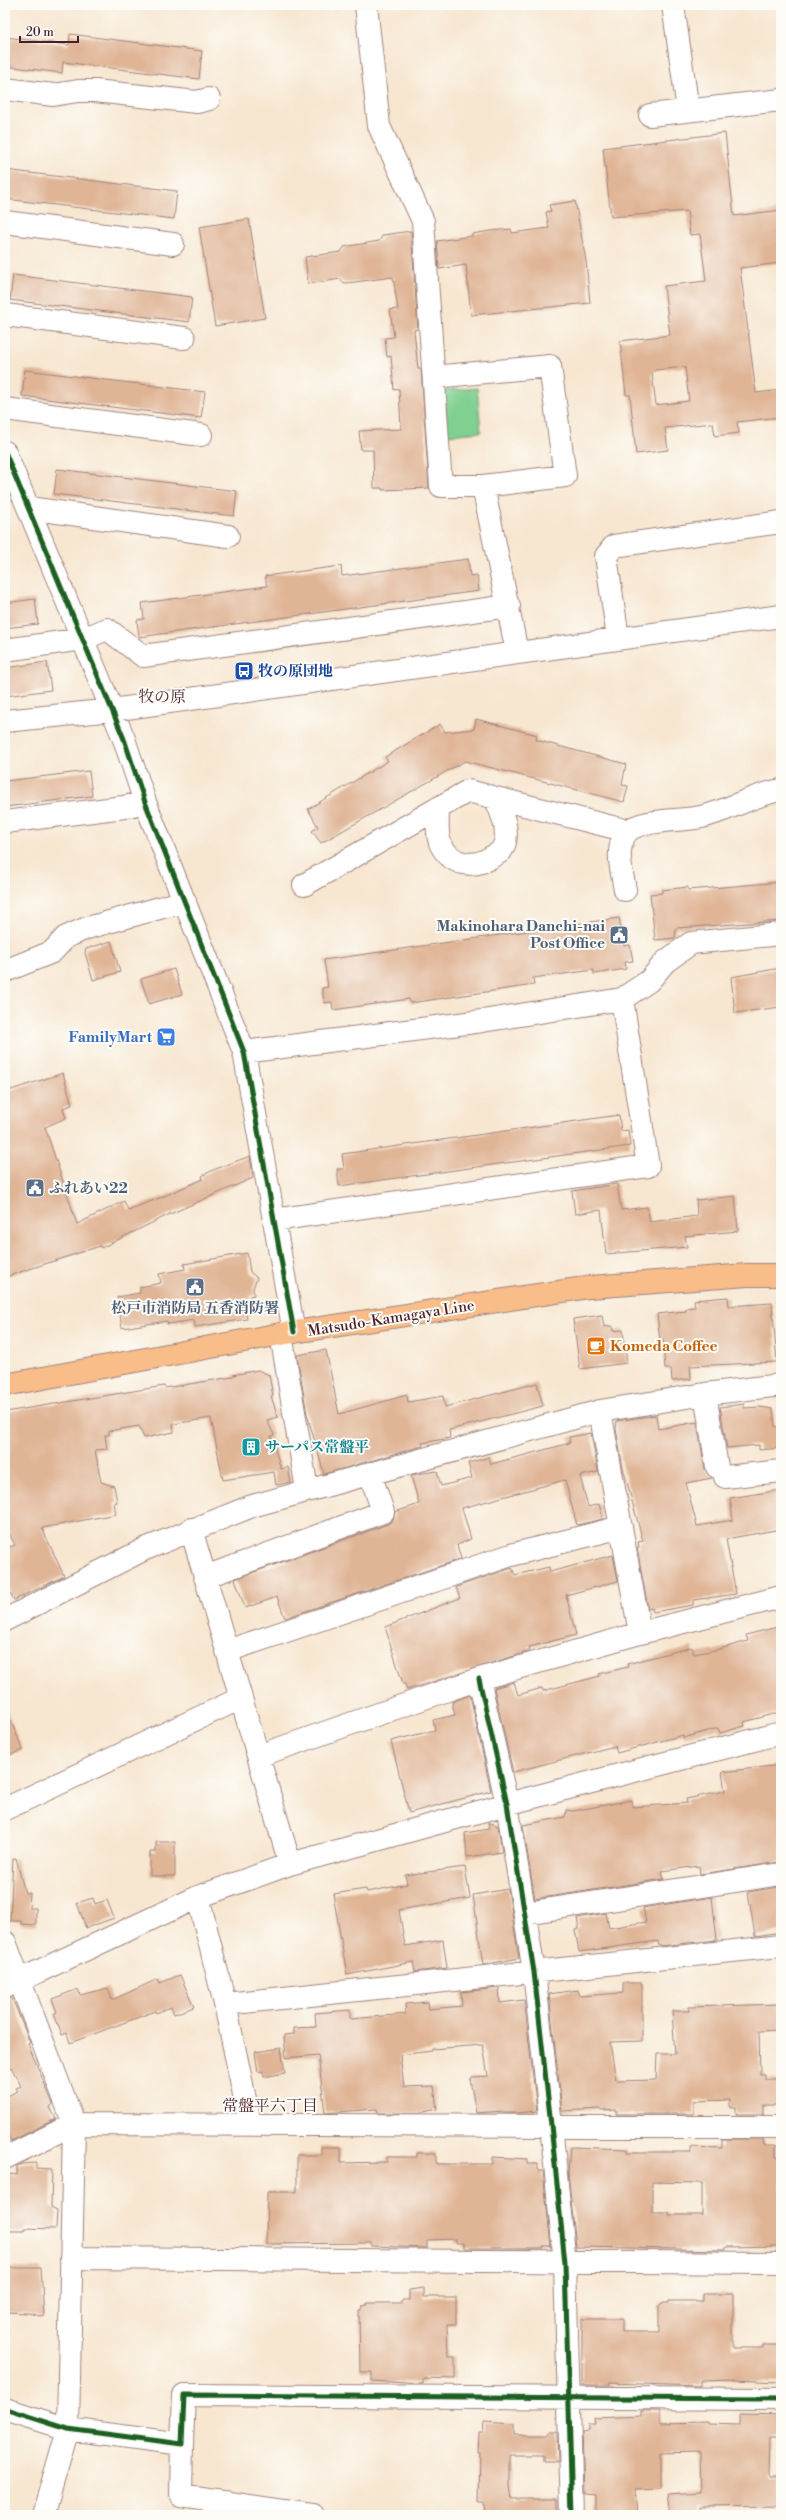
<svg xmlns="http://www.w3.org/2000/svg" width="786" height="2520" font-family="'Libre Bodoni','Noto Serif JP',serif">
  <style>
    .green { fill: #7fd091; stroke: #64785e }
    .building { fill: #e0b596; fill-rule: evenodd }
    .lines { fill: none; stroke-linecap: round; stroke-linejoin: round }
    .minor-casing { stroke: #a0837e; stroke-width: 24 }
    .major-casing { stroke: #a0837e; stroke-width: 24 }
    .minor { stroke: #fff; stroke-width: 22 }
    .major { stroke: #f8bd88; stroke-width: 22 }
    .cycleway-casing { stroke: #fdfcf7; stroke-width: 8 }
    .cycleway { stroke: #1b5e20; stroke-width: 5 }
    .labels { text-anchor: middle; stroke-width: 4; stroke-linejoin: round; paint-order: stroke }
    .transit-label { font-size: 15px; font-weight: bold; fill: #164399; stroke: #fdfcf7; text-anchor: start }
    .service-label { font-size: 15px; font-weight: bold; fill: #4e5e75; stroke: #fdfcf7; text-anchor: end }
    .shop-label { font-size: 15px; font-weight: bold; fill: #366cbe; stroke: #fdfcf7; text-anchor: end }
    .street-label { font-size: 15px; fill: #4a1f2b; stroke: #fdfcf7 }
    .food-label { font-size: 15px; font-weight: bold; fill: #c56008; stroke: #fdfcf7; text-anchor: start }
    .culture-label { font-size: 15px; font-weight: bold; fill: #0d838f; stroke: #fdfcf7; text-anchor: start }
    .neighbourhood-label { font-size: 16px; fill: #4a1f2b; stroke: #fdfcf7 }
  </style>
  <rect width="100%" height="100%" fill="#fdfcf7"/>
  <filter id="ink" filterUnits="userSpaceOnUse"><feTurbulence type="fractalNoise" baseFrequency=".025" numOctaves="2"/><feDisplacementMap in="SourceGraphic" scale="8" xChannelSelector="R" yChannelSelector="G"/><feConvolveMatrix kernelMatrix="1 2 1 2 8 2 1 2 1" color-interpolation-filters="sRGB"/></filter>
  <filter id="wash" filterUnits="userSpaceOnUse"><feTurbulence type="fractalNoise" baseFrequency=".012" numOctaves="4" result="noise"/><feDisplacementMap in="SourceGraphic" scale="16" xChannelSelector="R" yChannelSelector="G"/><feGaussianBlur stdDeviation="0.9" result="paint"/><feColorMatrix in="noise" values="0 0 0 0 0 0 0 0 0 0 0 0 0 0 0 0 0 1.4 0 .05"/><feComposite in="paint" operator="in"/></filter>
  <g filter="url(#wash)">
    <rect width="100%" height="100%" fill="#f7e7d1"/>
    <path class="green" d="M477 388 481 432 447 435 444 391Z"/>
    <g id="blocks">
      <path class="building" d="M70 34 202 51 199 79 63 62 62 73 5 66V37L69 45Z
        M725 133 734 216 781 210V263L740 268 756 393 781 390V417L737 422 739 433 715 436 713 423 665 428 668 450 636 454 630 395H626L620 341 670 335 664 286 706 281 700 234 690 235 687 211 611 217 603 148ZM685 367 689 401 656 405 652 373 655 370Z
        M5 170 177 191 174 219 5 199Z
        M575 201 586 261 590 303 471 315 466 265 439 269 437 241 472 236V234L490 231 511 229 512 233 549 228 546 212 551 211 549 205Z
        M249 219 265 318 215 326 199 227Z
        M411 231 418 329 414 330 418 369H421L429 488 382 490V488H374L373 450H361L359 431 401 429 399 389 394 390 391 356 387 357 385 338 394 337 390 310 398 309 393 277 347 283 342 282 341 279 308 284 305 257 341 252 344 247 379 241 383 235Z
        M13 275 192 297 189 322 10 300Z
        M25 370 205 392 201 418 22 396Z
        M57 469 237 491 234 516 54 494Z
        M468 559 470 576 477 575 479 591 139 637 137 620 144 619 142 603 267 586 265 576 341 566 342 576Z
        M35 599 38 624 5 628V603Z
        M47 662 51 690 5 696V668Z
        M476 719 537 735 536 740 626 764 622 785 628 786 624 802 465 761 321 843 312 831 318 827 308 809 388 761 385 757 440 724 445 732 474 729Z
        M89 771 92 796 5 807V781Z
        M781 882V921L676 928 675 938 655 940 650 894 662 893V890L688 887V890Z
        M619 918 624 946 630 945 633 961 625 962 626 969 594 974V970L533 978 534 985 410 1003 409 999 333 1010 332 1002 324 1003 322 988 328 987 324 960Z
        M111 941 120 972 93 980 85 953 86 949Z
        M781 968V1007L735 1013 731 977Z
        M174 969 182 994 149 1004 141 979Z
        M63 1073 72 1105 63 1108 66 1118 45 1127 77 1224 124 1201 128 1210 162 1197 203 1179 202 1176 213 1170 250 1156 253 1178 170 1214 101 1248 100 1246 5 1277V1092Z
        M619 1115 621 1131 628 1130 630 1146 339 1186 337 1169H344L342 1154Z
        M617 1184 621 1210 647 1207 650 1222 697 1216 696 1200 735 1196 738 1231 685 1236 687 1247 606 1254 601 1210 575 1214 572 1191Z
        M247 1253 250 1272 257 1278 253 1288 254 1295 250 1296 254 1313 246 1314 247 1319 195 1327 194 1320 168 1324 167 1321 122 1328 117 1297 140 1293V1287L161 1283 159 1274 185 1269 184 1264Z
        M728 1297 729 1306 772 1303 777 1362 690 1366 691 1379 672 1381 671 1369H665L663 1340 660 1341 657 1314 686 1311V1308L695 1307 694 1300Z
        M602 1315 604 1327 612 1326 613 1331 623 1330 627 1363 580 1369 573 1319Z
        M326 1350 339 1414 407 1395 408 1402 443 1396 445 1407 537 1383 543 1406 449 1430 450 1438 422 1443 423 1446 324 1474 307 1414 297 1355Z
        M258 1370 269 1375 273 1396H271L278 1417 267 1420 274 1435 271 1436 281 1469 288 1467 291 1482 276 1485 274 1472 223 1480 211 1418 173 1424 174 1432 144 1438 139 1426 109 1431V1435H105L107 1449 95 1450 101 1482 114 1486 117 1502 114 1503 116 1514 42 1528 64 1576 14 1600 5 1582V1549L15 1545 5 1525V1515L9 1513 5 1499V1412L164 1386 165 1388 232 1377 233 1375Z
        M744 1404V1408L760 1407 773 1409 775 1427H781V1448L759 1450V1445L727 1448 720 1407Z
        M656 1415 658 1429 697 1422 705 1469 712 1478 686 1483 697 1526 733 1520 730 1498 781 1490V1529L726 1539 736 1594 693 1600V1605L653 1612 652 1608 648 1609 637 1548 639 1547 638 1542 643 1541 623 1468 616 1429 617 1421Z
        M591 1433 598 1472 580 1476 588 1507 599 1504 603 1519 577 1525 565 1480 462 1508 471 1539 457 1545 461 1559 285 1618 277 1597 245 1608 235 1579 388 1524 393 1520 395 1512 419 1504 411 1475 437 1471 441 1486 472 1478 468 1463 489 1457 491 1464 570 1443 569 1437Z
        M613 1555 618 1581 566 1595 576 1635 529 1647 530 1651 407 1690 405 1684H403L385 1627 460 1598 456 1587 512 1568 515 1575 549 1567 550 1572Z
        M781 1626V1712L744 1722 745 1726 720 1733 718 1728 683 1738V1735L617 1753 615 1746 513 1772 494 1688 514 1682 518 1695 542 1688 543 1691 600 1676 599 1674 628 1667 627 1664 692 1647 694 1654 716 1650 748 1641 746 1635Z
        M470 1695 491 1791 409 1813 391 1741 435 1730 433 1720 455 1715 452 1702Z
        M5 1707 23 1750 5 1757Z
        M781 1765V1862L700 1874 699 1866 662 1871 664 1879 535 1899 523 1825 565 1817 566 1810 573 1811 632 1800 633 1807 687 1803 686 1799 725 1791 722 1772Z
        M488 1822 498 1826 502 1852 467 1857 465 1833 489 1829Z
        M156 1842H175V1876H150V1852H156Z
        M16 1858 25 1893H30L29 1908H36V1925L21 1924V1921H10L13 1859Z
        M465 1867 470 1898 399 1910 405 1946 443 1940 447 1968 415 1972 413 1962 347 1975 333 1894 366 1889 367 1892 407 1884 405 1875Z
        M780 1887 781 1932 755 1936 748 1892Z
        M508 1889 519 1958 483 1965 473 1895Z
        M712 1897 717 1940 659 1946 658 1941 579 1952 575 1930 579 1929 577 1918 606 1913 609 1928 646 1922 643 1908Z
        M93 1898 95 1904 107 1900 114 1918 86 1928 77 1903Z
        M180 1975 194 2007 174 2014 171 2007 156 2013 155 2011 70 2043 67 2033 62 2035 54 2014 57 2012 52 1999 78 1989 80 1995 108 1988 112 2000 158 1979 160 1983Z
        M623 1983H642V2041L610 2042 616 2081 656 2080 657 2054H675L672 2011H689V2007L781 2004V2030L759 2031 760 2074H765V2079H781V2105H763V2114H736V2107H730V2100L694 2101V2114H617V2110L601 2111V2109L562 2111 549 1994 578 1990 580 1996 623 1993Z
        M499 1988 500 2003 524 2000 537 2111 517 2113H503V2111L476 2113 470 2080 472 2077 488 2076 483 2045 432 2049V2051L400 2055 404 2087 434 2086 437 2109 419 2113H378L377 2109 325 2113 318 2055 286 2058 284 2035 294 2034V2028L316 2027 315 2013 350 2010V2019L406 2014 405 2004 428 2002 429 2009 462 2006 461 1992Z
        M12 1998 30 2043 28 2044 53 2104 50 2107 56 2119 11 2141 5 2129V2097L18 2091 16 2088 21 2086 5 2055V1999Z
        M281 2048 285 2073 264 2077 263 2071 258 2072 255 2052Z
        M722 2139H763L764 2145H776V2157H781V2246L725 2247V2250L576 2247 568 2172 570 2147 627 2149V2152H691V2147L722 2148ZM652 2182 702 2183V2215H669V2212H652Z
        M321 2147H341V2163L387 2162V2157H417V2153H436V2164H493V2157L528 2159V2164H538V2171H543L551 2246H543V2248H464V2243H456V2239L427 2240V2248L371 2246V2243L266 2244 267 2192H297V2155H321Z
        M36 2163V2168L52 2169 51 2207 57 2210 56 2229 24 2228V2231H6L8 2174 17 2175V2166L22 2164Z
        M5 2268H41L44 2317 28 2313 5 2312Z
        M424 2288V2297H456V2325H447L448 2357H455V2379L423 2378V2384L372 2381V2372H360L359 2310H361L362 2306 367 2305V2303H402V2300H409V2290Z
        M703 2294H733V2348H763V2345H781V2382L734 2380 701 2381V2386L610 2383V2385H582V2319H622V2332H659V2306L662 2303H669V2301H703Z
        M640 2411H660V2423L707 2422V2424L740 2425V2414L781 2415V2436H771L770 2478H780V2506L700 2507V2513L670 2515 667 2495 701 2493 700 2452 661 2453V2488L635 2489 637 2515H595V2494L584 2493 582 2432 588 2431V2424H595L594 2418 640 2416Z
        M484 2422 514 2424V2435H548L549 2432H557L558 2461H543V2455H510V2486L512 2499H558V2515H485L484 2502H479L480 2451H478L479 2433H483Z"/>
    </g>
  </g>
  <g filter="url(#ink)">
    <use href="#blocks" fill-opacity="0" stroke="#a0837e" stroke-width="1"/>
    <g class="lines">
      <g class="minor-casing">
        <path id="minor" d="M366 5 379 126 423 221 441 486H483L517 652
          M673 5 688 110
          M5 89 53 95 78 91H95L197 102 209 99
          M650 115 781 100
          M5 222 173 244
          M5 315 184 338
          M434 377 550 366 565 476 483 486
          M5 409 201 435
          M5 452 124 739 145 802 244 1052 294 1332
          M29 508 228 536
          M618 638 606 556 614 546 781 522
          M5 650 83 639 107 629 143 656 509 606
          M5 721 112 710 781 616
          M438 808C438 819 436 835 441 845 452 866 475 869 493 856 495 855 499 853 501 851 512 835 502 813 495 798
          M5 822 124 807 145 802
          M304 885 468 791 628 831
          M625 890C622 871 614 849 627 832 638 819 684 821 701 817 728 811 752 795 781 790
          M5 971 52 952 66 937 87 928 185 901
          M244 1052 482 1021 622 999 649 981 665 962 691 943 781 934
          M274 1220 648 1166 622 999
          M281 1334 307 1490
          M705 1394 717 1467
          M600 1411 640 1633
          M725 1477 781 1471
          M191 1529 290 1864
          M205 1577 383 1512 370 1473
          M5 1620 145 1549 252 1506 600 1411 705 1394 781 1385
          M227 1651 511 1555 621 1527
          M479 1679 507 1804 534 1972 551 2125 565 2263 572 2515
          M258 1756 479 1679 640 1633 781 1597
          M5 1809 241 1698
          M198 1897 225 2004 250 2123
          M525 1913 781 1874
          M5 1942 74 2124 68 2429 43 2515
          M5 1987 198 1897 290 1864 507 1804 781 1733
          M225 2004 781 1946
          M5 2158 74 2124 781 2127
          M71 2258 781 2263
          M5 2409 68 2429 182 2444 184 2395 781 2399
          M182 2444 181 2496 312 2515"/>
      </g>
      <g class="major-casing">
        <path id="major" d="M5 1385 281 1334 590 1287 747 1275H781"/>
      </g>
      <use href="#minor" class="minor"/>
      <use href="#major" class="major"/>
      <g class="cycleway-casing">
        <path id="cycleway" d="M5 452 124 739 145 802 244 1052 294 1332
          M479 1679 507 1804 534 1972 551 2125 565 2263 572 2515
          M5 2409 68 2429 182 2444 184 2395 781 2399"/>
      </g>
      <use href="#cycleway" class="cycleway"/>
    </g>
  </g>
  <defs>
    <g id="bus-square" transform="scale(1)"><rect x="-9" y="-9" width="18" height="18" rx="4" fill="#1a4fb4" stroke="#fdfcf7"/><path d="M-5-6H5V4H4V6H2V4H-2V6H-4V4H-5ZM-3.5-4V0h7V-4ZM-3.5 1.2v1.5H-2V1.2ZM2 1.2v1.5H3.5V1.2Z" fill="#fff"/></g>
    <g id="civic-square" transform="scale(1)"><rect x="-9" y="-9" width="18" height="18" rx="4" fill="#5c6f8a" stroke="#fdfcf7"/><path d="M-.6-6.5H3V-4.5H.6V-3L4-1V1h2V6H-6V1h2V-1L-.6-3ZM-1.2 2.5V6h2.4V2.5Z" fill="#fff"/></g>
    <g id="supermarket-square" transform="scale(1)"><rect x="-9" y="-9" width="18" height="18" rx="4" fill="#3f7fe0" stroke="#fdfcf7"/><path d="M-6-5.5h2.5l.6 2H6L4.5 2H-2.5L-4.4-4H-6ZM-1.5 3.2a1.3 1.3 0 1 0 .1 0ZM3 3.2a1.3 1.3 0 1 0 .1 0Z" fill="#fff"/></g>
    <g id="cafe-square" transform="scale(1)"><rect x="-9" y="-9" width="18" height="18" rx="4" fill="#e8710a" stroke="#fdfcf7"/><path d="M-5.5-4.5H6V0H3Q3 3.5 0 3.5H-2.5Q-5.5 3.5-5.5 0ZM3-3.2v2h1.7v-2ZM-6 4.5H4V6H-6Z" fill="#fff"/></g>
    <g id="building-square" transform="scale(1)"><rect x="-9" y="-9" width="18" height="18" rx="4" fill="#0f9aa8" stroke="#fdfcf7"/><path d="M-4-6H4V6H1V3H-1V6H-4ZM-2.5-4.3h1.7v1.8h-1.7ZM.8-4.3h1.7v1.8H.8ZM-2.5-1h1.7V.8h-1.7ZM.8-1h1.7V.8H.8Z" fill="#fff"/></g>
  </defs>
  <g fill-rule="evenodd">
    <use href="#bus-square" x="244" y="671"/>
    <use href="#civic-square" x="619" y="935"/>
    <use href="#supermarket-square" x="166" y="1037"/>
    <use href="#civic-square" x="35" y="1188"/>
    <use href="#civic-square" x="195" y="1287"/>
    <use href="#cafe-square" x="596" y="1346"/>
    <use href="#building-square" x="251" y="1447"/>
  </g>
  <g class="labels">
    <g class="transit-label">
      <text x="258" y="676">牧の原団地</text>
    </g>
    <g class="service-label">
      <text x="605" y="931">Makinohara Danchi-nai<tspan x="605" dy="17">Post Office</tspan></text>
      <text x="49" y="1193" text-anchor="start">ふれあい22</text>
      <text x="195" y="1313" text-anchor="middle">松戸市消防局 五香消防署</text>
    </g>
    <g class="shop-label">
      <text x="152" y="1042">FamilyMart</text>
    </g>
    <g class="street-label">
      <text transform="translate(391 1318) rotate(-9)" y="5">Matsudo-Kamagaya Line</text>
    </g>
    <g class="food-label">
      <text x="610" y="1351">Komeda Coffee</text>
    </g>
    <g class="culture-label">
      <text x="265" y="1452">サーパス常盤平</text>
    </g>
    <g class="neighbourhood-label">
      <text x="162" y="702">牧の原</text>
      <text x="270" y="2111">常盤平六丁目</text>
    </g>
  </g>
  <rect width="786" height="2520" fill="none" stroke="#fdfcf7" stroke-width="20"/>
  <path d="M20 36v6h58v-6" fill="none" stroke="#4a1f2b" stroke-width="2"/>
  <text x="26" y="36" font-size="12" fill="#4a1f2b" stroke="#fdfcf7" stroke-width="3" paint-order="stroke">20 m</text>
</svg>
